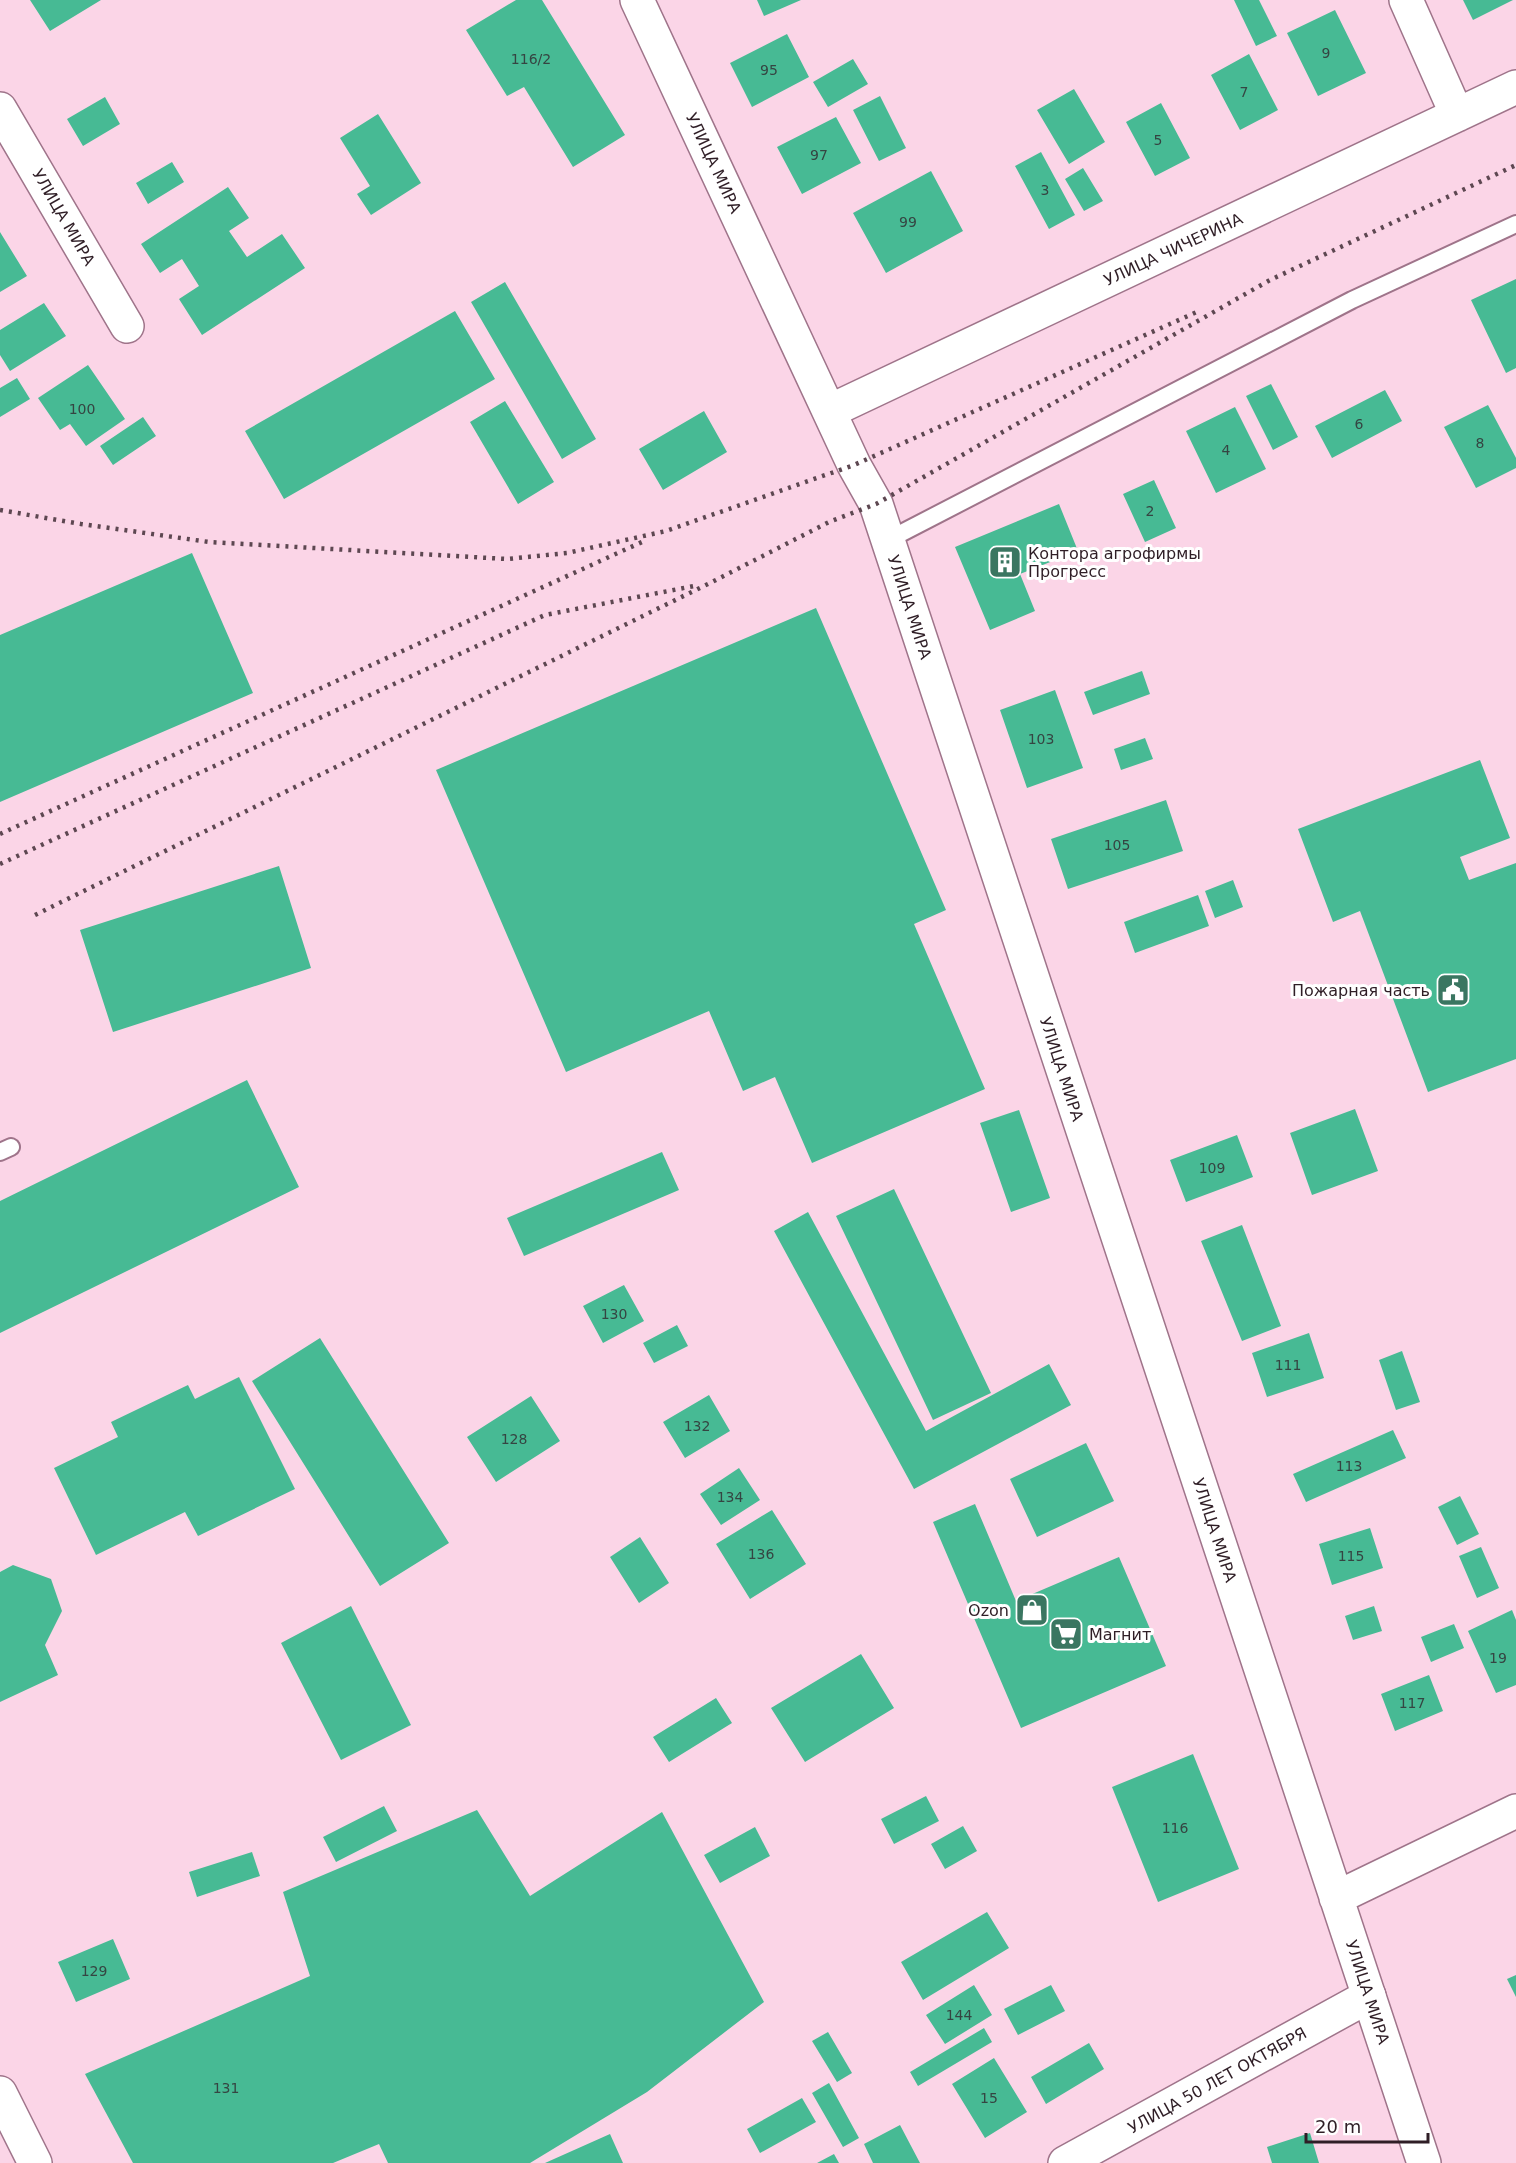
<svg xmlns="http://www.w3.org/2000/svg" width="1516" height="2163" font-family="'DejaVu Sans',sans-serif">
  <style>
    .building { fill: #47ba94 }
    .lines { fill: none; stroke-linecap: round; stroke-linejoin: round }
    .service-casing { stroke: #9f748a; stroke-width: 20 }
    .minor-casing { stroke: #9f748a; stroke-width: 36 }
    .tertiary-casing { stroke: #9f748a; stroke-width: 36 }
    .service { stroke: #fff; stroke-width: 16 }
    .minor { stroke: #fff; stroke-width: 33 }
    .tertiary { stroke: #fff; stroke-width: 33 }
    .rail { stroke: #5d4751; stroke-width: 4.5; stroke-dasharray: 3 6; stroke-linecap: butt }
    .labels { text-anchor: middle; stroke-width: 6; stroke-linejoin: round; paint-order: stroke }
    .number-label { font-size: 14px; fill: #354542 }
    .street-label { font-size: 16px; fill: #2f1e26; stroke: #fff }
    .poi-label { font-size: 16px; fill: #2f1e26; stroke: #fff; text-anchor: start }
  </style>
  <rect width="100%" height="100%" fill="#fbd5e7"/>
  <path class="building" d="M30 0H101L50 31Z
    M516 0H542L625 135 573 167 524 87 507 96 466 30Z
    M757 0H801L764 16Z
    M1234 0H1259L1277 36 1256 46Z
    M1463 0H1513L1473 20Z
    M1335 10 1366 73 1318 96 1287 33Z
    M787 34 809 77 752 107 730 63Z
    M1249 54 1278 110 1240 130 1211 75Z
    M853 59 868 84 828 107 813 82Z
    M1074 89 1105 142 1069 164 1037 110Z
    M880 96 906 148 879 161 853 110Z
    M105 97 120 124 83 146 67 119Z
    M1161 103 1190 158 1155 176 1126 122Z
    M378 114 421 183 371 215 357 194 370 186 340 138Z
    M836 117 861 163 802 194 777 147Z
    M1041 152 1075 215 1049 229 1015 166Z
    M172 162 184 182 148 204 136 183Z
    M1083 168 1103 201 1084 211 1065 179Z
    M931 171 963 231 886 273 853 213Z
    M228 187 249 218 229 231 247 257 282 234 305 268 202 335 179 299 199 286 182 259 160 273 141 244Z
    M0 232 27 276 0 292Z
    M1516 279V368L1506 373 1471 300Z
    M505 282 596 439 562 459 471 302Z
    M44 303 66 336 10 371 0 355V330Z
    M455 311 495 379 284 499 245 431Z
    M88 365 125 419 86 446 70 424 60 430 38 398Z
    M17 378 30 399 0 417V388Z
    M1271 384 1298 437 1273 450 1246 396Z
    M1385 390 1402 421 1332 458 1315 426Z
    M505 401 554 482 518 504 470 422Z
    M1488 405 1516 458V468L1476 488 1444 427Z
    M1235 407 1266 469 1216 493 1186 431Z
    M704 411 727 452 663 490 639 449Z
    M143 417 156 436 113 465 100 446Z
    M1154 480 1176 528 1145 542 1123 494Z
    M1059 504 1078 551 1020 574 1035 611 990 630 955 547Z
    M192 553 253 693 0 802V635Z
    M816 608 946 910 914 924 985 1089 812 1163 775 1077 743 1091 709 1011 566 1072 436 770Z
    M1142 671 1150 694 1093 715 1084 692Z
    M1055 690 1083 768 1027 788 1000 710Z
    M1145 738 1153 759 1121 770 1114 749Z
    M1480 760 1510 838 1460 857 1469 880 1516 863V1059L1428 1092 1360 911 1333 922 1298 829Z
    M1166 800 1183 851 1068 889 1051 839Z
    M279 866 311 968 113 1032 80 930Z
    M1233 880 1243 907 1215 918 1205 891Z
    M1198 895 1209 926 1135 953 1124 922Z
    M247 1080 299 1187 0 1333V1201Z
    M1355 1109 1378 1171 1312 1195 1290 1133Z
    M1019 1110 1050 1198 1011 1212 980 1123Z
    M1237 1135 1253 1177 1186 1202 1170 1160Z
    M662 1152 679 1190 524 1256 507 1218Z
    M894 1189 991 1393 933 1420 836 1216Z
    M808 1212 926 1431 1049 1364 1071 1405 914 1489 774 1231Z
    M1242 1225 1281 1326 1242 1341 1201 1241Z
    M624 1285 644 1321 603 1343 583 1306Z
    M677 1325 688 1346 654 1363 643 1343Z
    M1309 1333 1324 1378 1267 1397 1252 1353Z
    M320 1338 449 1543 380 1586 252 1381Z
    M1402 1351 1420 1402 1396 1410 1379 1360Z
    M239 1377 295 1489 198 1536 185 1512 96 1555 54 1468 118 1437 111 1422 188 1385 195 1399Z
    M709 1395 730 1431 685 1458 663 1422Z
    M531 1396 560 1441 496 1482 467 1437Z
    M1393 1430 1406 1458 1306 1502 1293 1474Z
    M1086 1443 1114 1501 1037 1537 1010 1479Z
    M739 1468 760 1500 721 1525 700 1494Z
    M1460 1496 1479 1534 1457 1545 1438 1507Z
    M975 1504 1016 1601 1119 1557 1166 1666 1021 1728 933 1522Z
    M772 1510 806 1564 750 1599 716 1544Z
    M1370 1528 1383 1568 1332 1585 1319 1544Z
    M640 1537 669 1583 639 1603 610 1557Z
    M1481 1547 1499 1588 1477 1598 1459 1556Z
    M13 1565 51 1579 62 1611 45 1645 58 1675 0 1702V1572Z
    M351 1606 411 1725 341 1760 281 1643Z
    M1374 1606 1382 1631 1353 1640 1345 1616Z
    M1512 1610 1516 1620V1685L1496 1693 1468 1631Z
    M1454 1624 1464 1648 1431 1662 1421 1637Z
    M861 1654 894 1708 805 1762 771 1708Z
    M1429 1675 1443 1711 1395 1731 1381 1694Z
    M716 1698 732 1723 669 1762 653 1737Z
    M1193 1754 1239 1869 1158 1902 1112 1787Z
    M926 1796 939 1821 894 1844 881 1819Z
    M384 1806 397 1831 336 1862 323 1837Z
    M477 1810 530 1896 662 1812 764 2002 647 2092 530 2163H388L379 2144 333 2163H133L85 2074 310 1976 283 1892Z
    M963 1826 977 1851 945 1869 931 1844Z
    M755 1827 770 1856 720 1883 704 1855Z
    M252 1852 260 1876 197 1897 189 1872Z
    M987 1912 1009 1948 923 2000 901 1962Z
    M113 1939 130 1979 76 2002 58 1962Z
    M1516 1975V1997L1507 1979Z
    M974 1985 992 2015 945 2044 926 2015Z
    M1051 1985 1065 2011 1018 2035 1004 2009Z
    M984 2028 992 2042 918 2086 910 2072Z
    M828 2032 852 2073 837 2082 812 2041Z
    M1089 2043 1104 2069 1046 2104 1031 2077Z
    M994 2058 1027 2112 985 2138 952 2084Z
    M829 2083 859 2138 843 2147 812 2093Z
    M802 2098 816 2122 760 2153 747 2129Z
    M900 2125 920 2163H873L864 2144Z
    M1310 2133 1319 2163H1272L1267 2147Z
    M610 2134 623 2163H545Z
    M834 2154 839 2163H817Z"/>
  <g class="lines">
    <g class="service-casing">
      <path id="service" d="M888 540 1352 300 1516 224
        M0 1152 11 1147"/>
    </g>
    <g class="minor-casing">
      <path id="minor" d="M1406 0 1457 115
        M0 109 127 326
        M830 411 1516 87
        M0 2093 35 2163
        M1065 2163 1369 1996"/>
    </g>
    <g class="tertiary-casing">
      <path id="tertiary" d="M637 0 854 465 876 504 1424 2163
        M1336 1898 1516 1811"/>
    </g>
    <use href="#service" class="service"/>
    <use href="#minor" class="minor"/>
    <use href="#tertiary" class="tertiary"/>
    <path class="rail" d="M0 510 81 524 209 542 507 559 567 553 666 531 854 465 1199 311
      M0 834 642 542
      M0 864 545 615 694 586
      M35 915 712 582 829 522 876 504 1270 280 1516 165"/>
  </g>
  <defs>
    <g id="building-square" transform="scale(1.725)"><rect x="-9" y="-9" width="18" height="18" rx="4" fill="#3a7661" stroke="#fff"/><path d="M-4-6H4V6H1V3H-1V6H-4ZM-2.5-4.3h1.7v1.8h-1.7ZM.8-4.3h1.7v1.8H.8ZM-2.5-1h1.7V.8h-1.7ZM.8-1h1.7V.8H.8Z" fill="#fff"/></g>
    <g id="civic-square" transform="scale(1.725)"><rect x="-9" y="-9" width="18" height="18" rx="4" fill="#3a7661" stroke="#fff"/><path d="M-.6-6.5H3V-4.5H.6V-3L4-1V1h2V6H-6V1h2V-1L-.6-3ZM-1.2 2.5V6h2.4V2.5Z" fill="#fff"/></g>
    <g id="shop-square" transform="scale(1.725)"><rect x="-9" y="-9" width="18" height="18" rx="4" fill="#3a7661" stroke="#fff"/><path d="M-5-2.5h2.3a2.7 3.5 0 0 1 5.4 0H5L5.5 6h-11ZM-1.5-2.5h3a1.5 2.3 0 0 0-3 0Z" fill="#fff"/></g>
    <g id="supermarket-square" transform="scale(1.725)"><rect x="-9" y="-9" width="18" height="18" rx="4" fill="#3a7661" stroke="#fff"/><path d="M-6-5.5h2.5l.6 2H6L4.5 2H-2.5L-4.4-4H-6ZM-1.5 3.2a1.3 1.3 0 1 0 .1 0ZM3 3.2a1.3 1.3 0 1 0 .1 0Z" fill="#fff"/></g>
  </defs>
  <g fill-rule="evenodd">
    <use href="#building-square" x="1005" y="562"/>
    <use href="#civic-square" x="1453" y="990"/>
    <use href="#shop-square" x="1032" y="1610"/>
    <use href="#supermarket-square" x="1066" y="1634"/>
  </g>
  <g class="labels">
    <g class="number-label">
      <text x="1326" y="58">9</text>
      <text x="531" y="64">116/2</text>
      <text x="769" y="75">95</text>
      <text x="1244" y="97">7</text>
      <text x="1158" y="145">5</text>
      <text x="819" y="160">97</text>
      <text x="1045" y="195">3</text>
      <text x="908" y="227">99</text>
      <text x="82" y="414">100</text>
      <text x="1359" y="429">6</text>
      <text x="1480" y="448">8</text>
      <text x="1226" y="455">4</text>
      <text x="1150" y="516">2</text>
      <text x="1041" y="744">103</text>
      <text x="1117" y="850">105</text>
      <text x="1212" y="1173">109</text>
      <text x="614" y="1319">130</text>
      <text x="1288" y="1370">111</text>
      <text x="697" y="1431">132</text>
      <text x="514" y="1444">128</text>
      <text x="1349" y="1471">113</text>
      <text x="730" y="1502">134</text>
      <text x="761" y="1559">136</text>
      <text x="1351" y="1561">115</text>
      <text x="1498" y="1663">19</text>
      <text x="1412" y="1708">117</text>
      <text x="1175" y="1833">116</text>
      <text x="94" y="1976">129</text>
      <text x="959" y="2020">144</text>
      <text x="226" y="2093">131</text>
      <text x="989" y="2103">15</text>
    </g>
    <g class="street-label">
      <text transform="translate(714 163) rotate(65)" y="6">УЛИЦА МИРА</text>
      <text transform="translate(64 217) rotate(60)" y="6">УЛИЦА МИРА</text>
      <text transform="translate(1173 249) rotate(-25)" y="6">УЛИЦА ЧИЧЕРИНА</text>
      <text transform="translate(910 607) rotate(72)" y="6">УЛИЦА МИРА</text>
      <text transform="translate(1062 1069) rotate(72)" y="6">УЛИЦА МИРА</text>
      <text transform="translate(1215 1530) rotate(72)" y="6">УЛИЦА МИРА</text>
      <text transform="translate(1368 1992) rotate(72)" y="6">УЛИЦА МИРА</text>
      <text transform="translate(1217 2080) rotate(-29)" y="6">УЛИЦА 50 ЛЕТ ОКТЯБРЯ</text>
    </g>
    <g class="poi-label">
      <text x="1028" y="559">Контора агрофирмы<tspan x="1028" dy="18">Прогресс</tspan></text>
      <text x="1430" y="996" text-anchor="end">Пожарная часть</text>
      <text x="1009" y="1616" text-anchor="end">Ozon</text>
      <text x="1089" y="1640">Магнит</text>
    </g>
  </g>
  <path d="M1306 2133v9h122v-9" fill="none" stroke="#2f1e26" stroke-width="3"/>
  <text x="1315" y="2133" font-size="18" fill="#2f1e26" stroke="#ffffff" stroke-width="4.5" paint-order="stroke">20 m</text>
</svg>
